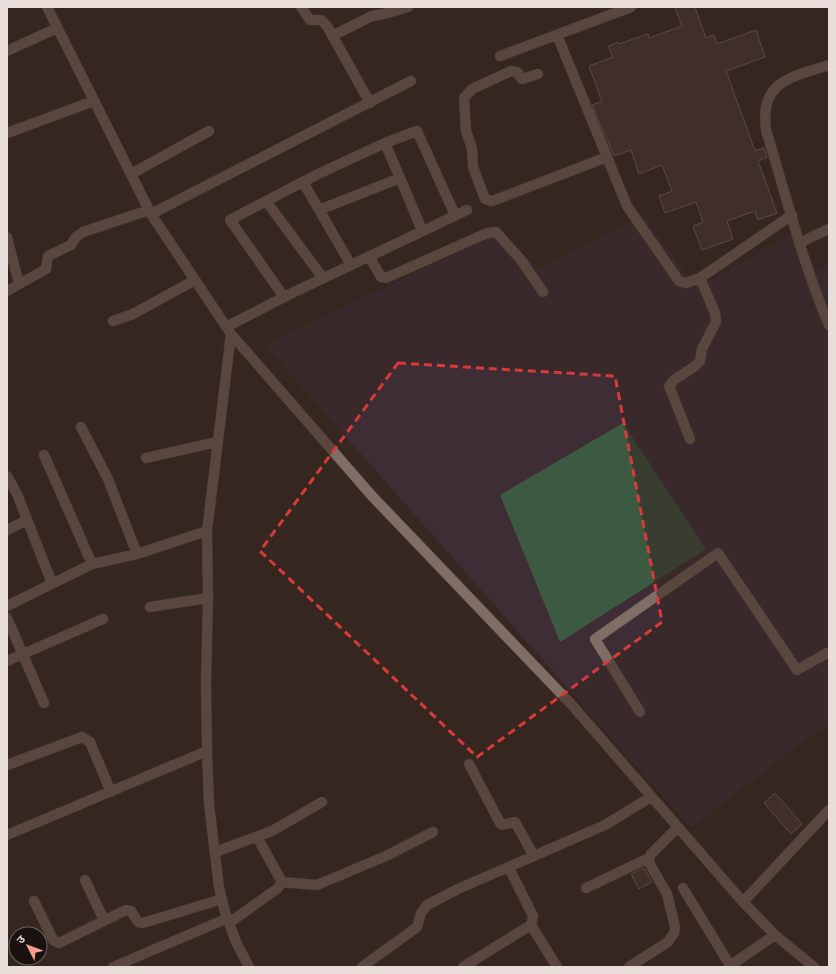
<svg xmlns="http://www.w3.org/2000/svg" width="836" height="974" font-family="Barlow,'Noto Sans Devanagari',sans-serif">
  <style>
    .education { fill: #3f2d35 }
    .green { fill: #3c5a42 }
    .building { fill: #4c3b34; stroke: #86736b }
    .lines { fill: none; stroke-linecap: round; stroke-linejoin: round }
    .minor-casing { stroke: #534540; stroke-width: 11 }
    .minor { stroke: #806d65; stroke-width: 10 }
    .marked { fill: none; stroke: #d83a3a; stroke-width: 3; stroke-dasharray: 8 5; stroke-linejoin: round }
  </style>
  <rect width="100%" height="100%" fill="#372721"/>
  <path class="education" d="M643 215 694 286 712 280 795 231 816 271 829 264V724L812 735 691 828 265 345 500 232 538 268Z"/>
  <path class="green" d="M623 423 706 549 560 642 500 495Z"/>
  <path class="building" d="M675 7H695L706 38 714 35 717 44 756 30 765 57 726 71 755 151 764 148 767 157 758 161 777 213 758 220 755 211 727 221 733 239 702 250 693 226 703 222 696 202 665 213 659 196 672 191 662 165 639 174 631 150 614 156 592 105 602 101 589 66 613 57 608 46 618 42 619 44 648 34 649 38 682 26Z
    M775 793 802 824 791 834 764 803Z
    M644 868 652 882 639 889 631 874Z"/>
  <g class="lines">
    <g class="minor-casing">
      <path id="minor" d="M47 7 151 214 231 334 372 496 571 704 743 902 775 935 814 967
        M301 7 310 20H321L327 26 370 103
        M557 35 627 206 679 281 686 283 700 278 792 215
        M332 36 372 16 388 13 408 7
        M7 51 57 28
        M500 56 631 7
        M829 65C792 77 759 81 766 130 786 195 802 262 829 325
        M538 74 522 79 517 72 511 71 472 89 464 98 466 131 472 148 473 167 485 199 491 201 495 200 607 157
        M7 133 94 101
        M385 143 417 131 455 215
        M131 174 209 131
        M303 182 351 265
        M266 201 323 278
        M319 210 400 178
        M151 214 411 81
        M7 237 19 284
        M799 243 829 229
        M369 256 381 277 386 278 487 233 496 232 521 260 543 292
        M7 291 46 269 48 256 71 245 76 237 83 232 149 210
        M284 297 230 220 318 174 385 143 422 230
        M113 321 133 314 195 280
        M226 327 290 294 467 210
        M231 334 207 531 208 598 206 682 207 751 209 804 219 887 225 912 236 942 249 967
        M81 427 108 479 137 554
        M690 439 669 386 674 380 695 366 700 361 702 349 716 322 715 313 700 278
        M44 455 92 564
        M146 458 217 442
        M7 476 17 494 52 583
        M7 530 27 520
        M7 606 92 564 137 554 207 531
        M150 607 208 598
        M7 618 44 703
        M7 661 103 619
        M640 712 595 639 718 553 797 670 829 652
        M469 764 500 823 502 825 515 822 534 856
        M7 765 82 737 90 742 111 792
        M7 835 207 751
        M215 852 272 831 322 802
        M85 880 104 920
        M282 882 317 885 386 856 433 832
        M586 888 649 858
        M683 888 731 967
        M34 901 53 940 59 943 126 910 131 911 138 922 143 923 222 899
        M743 902 829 810
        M229 923 278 888 282 882 257 837
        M531 925 557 967
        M113 967 228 918
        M362 967 413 930 417 927 421 913 427 905 458 889 605 825 651 797
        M463 967 531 925 533 916 509 868
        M629 967 668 942 674 933 675 927 667 894 648 861 651 854 678 827
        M732 967 731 965 775 935"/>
    </g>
    <use href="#minor" class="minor"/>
  </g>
  <path d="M0 0H836V974H0ZM398 363 615 376 662 622 477 757 260 551Z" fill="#372721" fill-opacity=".55" fill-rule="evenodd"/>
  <path class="marked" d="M398 363 615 376 662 622 477 757 260 551Z"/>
  <rect width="836" height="974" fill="none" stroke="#e8ddd9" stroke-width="16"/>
  <g transform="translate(28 946) rotate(312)"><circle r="19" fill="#19120f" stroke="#6c6360"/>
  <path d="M0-3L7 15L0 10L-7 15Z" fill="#f59d8f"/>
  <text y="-6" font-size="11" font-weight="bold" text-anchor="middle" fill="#e8ddd9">उ</text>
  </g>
</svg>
